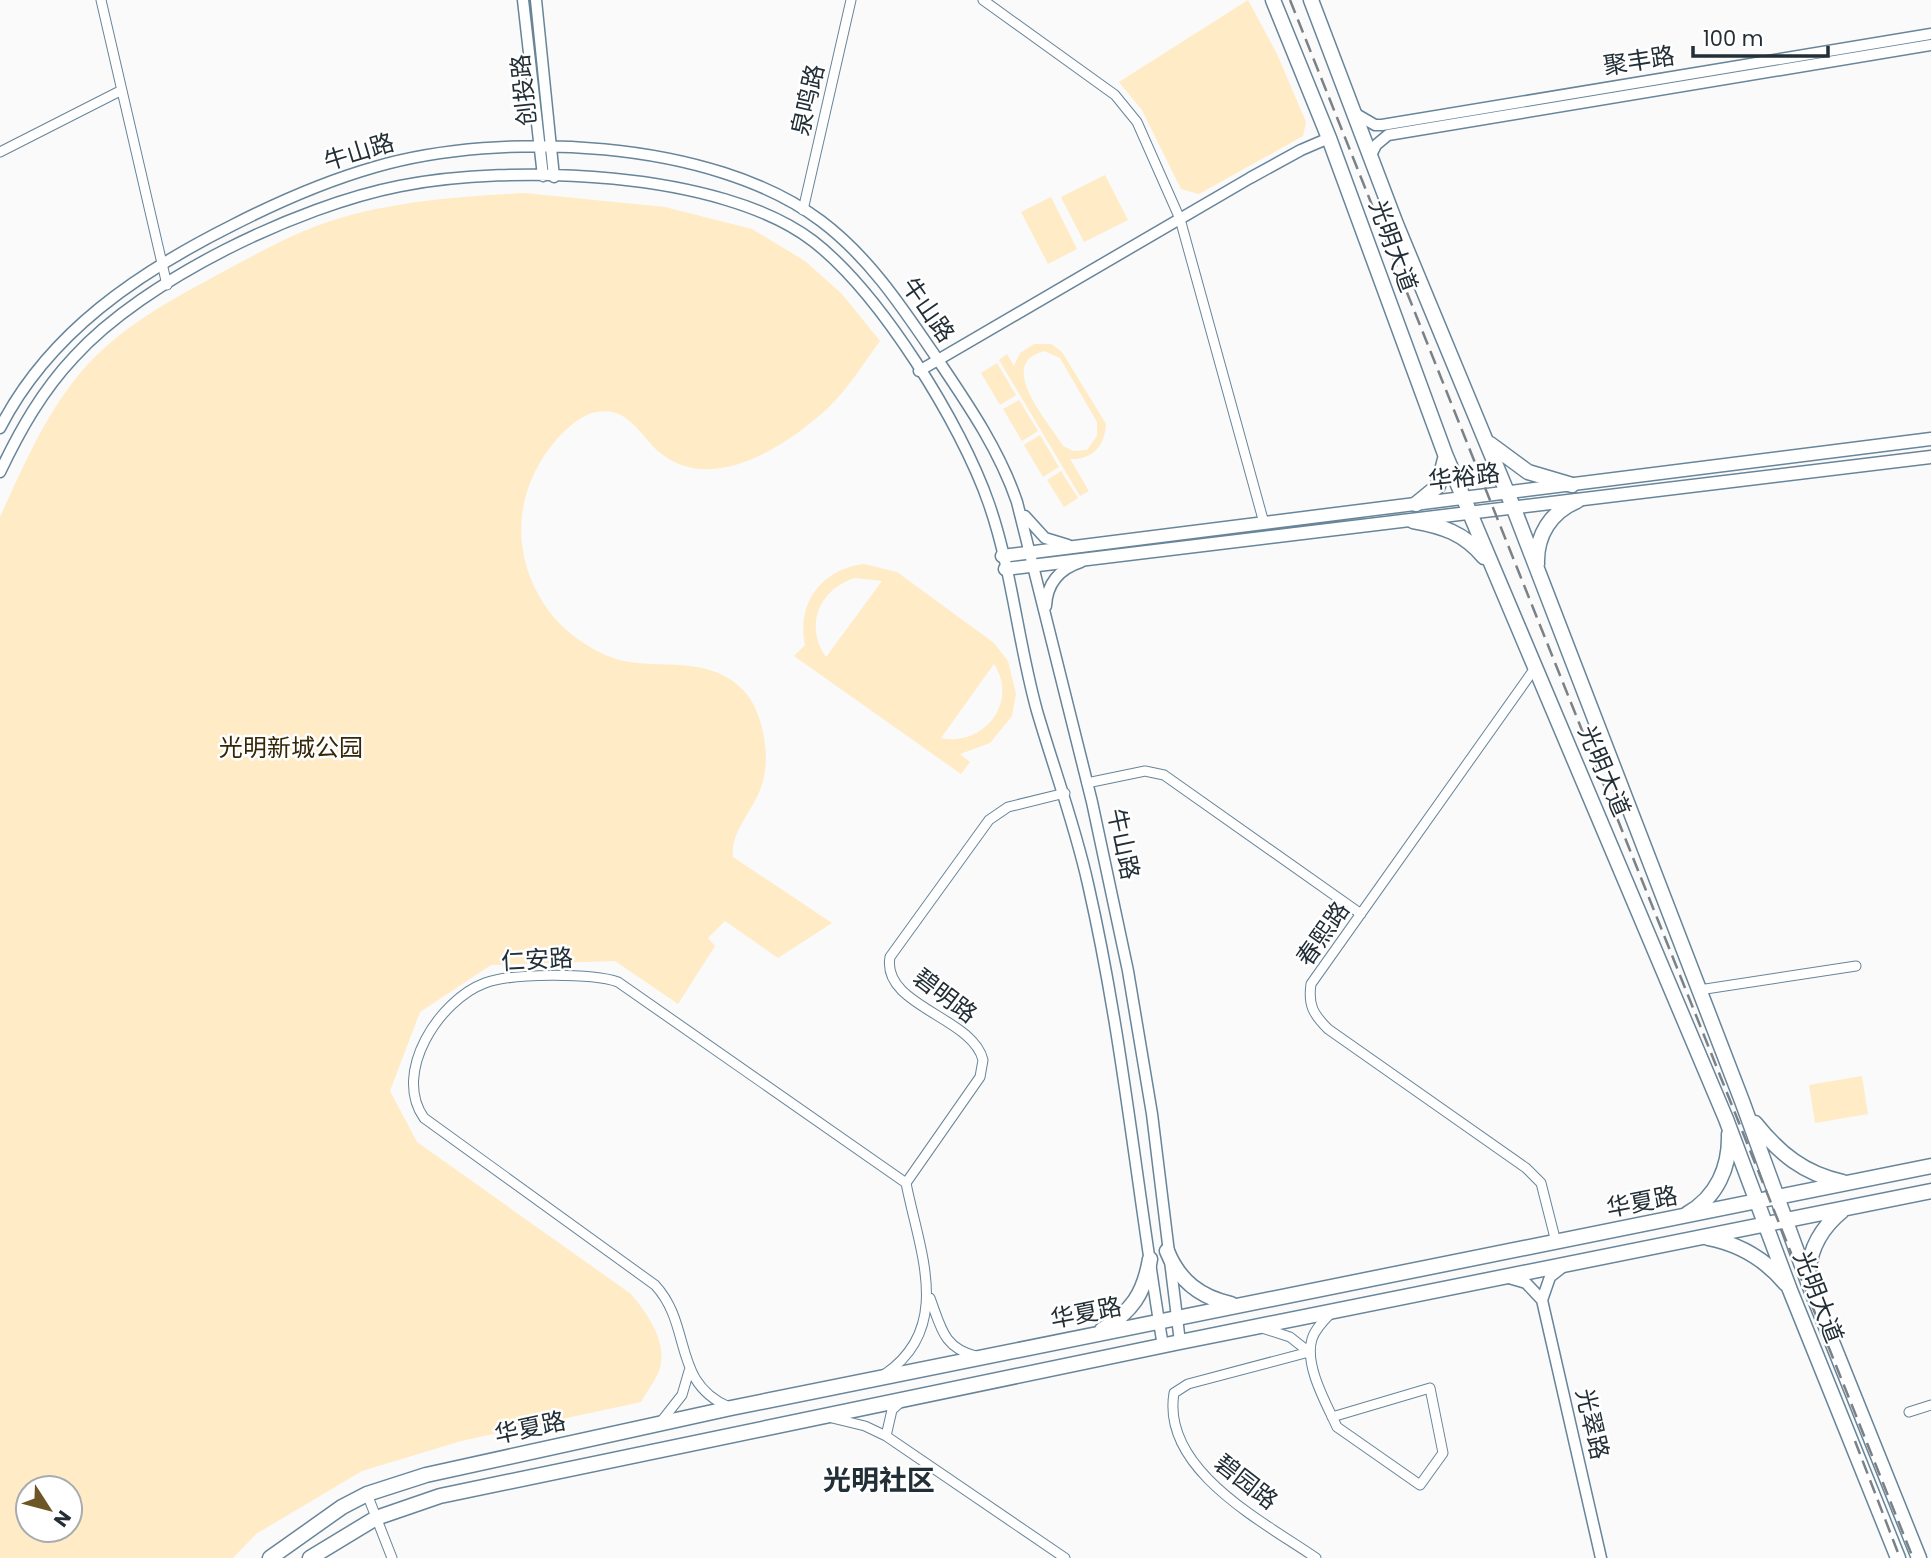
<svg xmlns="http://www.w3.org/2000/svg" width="1931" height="1558" font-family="Poppins,'Noto Sans SC',sans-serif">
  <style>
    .green { fill: #ffebc5; fill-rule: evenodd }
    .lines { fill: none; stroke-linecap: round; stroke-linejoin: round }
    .minor-casing { stroke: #688599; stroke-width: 11 }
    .tertiary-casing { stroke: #688599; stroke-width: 13 }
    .secondary-casing { stroke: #688599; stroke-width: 15 }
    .primary-casing { stroke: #688599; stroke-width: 17 }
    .minor { stroke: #fff; stroke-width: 9 }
    .tertiary { stroke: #fff; stroke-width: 10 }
    .secondary { stroke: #fff; stroke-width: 12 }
    .primary { stroke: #fff; stroke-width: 14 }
    .rail { stroke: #7b8287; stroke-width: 2.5; stroke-dasharray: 14 7; stroke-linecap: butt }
    .labels { text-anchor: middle; stroke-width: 5; stroke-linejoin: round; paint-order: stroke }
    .street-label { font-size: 24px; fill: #232f37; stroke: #fff }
    .park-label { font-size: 24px; fill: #352707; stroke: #fff }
    .quarter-label { font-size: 28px; font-weight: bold; fill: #232f37; stroke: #fff }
  </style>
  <rect width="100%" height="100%" fill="#fafafa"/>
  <path class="green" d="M1248 0 1277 54 1306 122 1303 136 1199 194 1181 189 1142 110 1119 82Z
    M1105 175 1128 220 1084 242 1061 197Z
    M524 193 665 207 752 229 805 261 842 294 880 341C863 364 848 389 828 408 789 444 715 494 663 455 640 438 631 406 596 412 581 415 567 428 557 439 515 487 509 550 544 604 561 631 597 657 629 662 670 668 712 657 744 691 753 700 759 716 762 728 767 749 768 770 760 790 751 813 730 833 733 857L832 923 778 958 725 921 708 938 715 946 678 1004 615 961 491 965 420 1012 390 1091 417 1142 631 1294C646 1312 665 1338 661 1363 660 1375 647 1391 641 1402L461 1441 362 1471 256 1534 233 1558H0V517C21 471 42 422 73 382 113 329 173 299 230 268 262 251 296 232 331 221 393 201 459 197 524 193ZM28 1488H70V1530H28Z
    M1051 197 1077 249 1048 264 1021 212Z
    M1034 344H1051L1062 352 1106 424C1105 446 1092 460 1070 459L1089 491 1080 496 999 360 1007 354 1014 366 1020 353ZM1044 351 1060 358 1097 422V436L1087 450 1073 451 1063 446C1048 421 995 364 1044 351Z
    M997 363 1016 395 1000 405 981 373Z
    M1019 400 1038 431 1022 441 1003 409Z
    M1040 435 1059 467 1043 477 1024 445Z
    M1061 471 1078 498 1064 507 1047 480Z
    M864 564 897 572 994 643 1008 661 1016 694 1012 716 990 743 960 754 970 762 961 774 794 656 805 645C796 603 822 569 864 564ZM855 578 882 581 826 657C804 626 819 589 855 578ZM994 664C1019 702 984 747 941 738Z
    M1862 1076 1868 1114 1815 1123 1809 1085Z"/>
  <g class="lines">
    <g class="minor-casing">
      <path id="minor" d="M101 0 167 285
        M983 0 1115 95 1137 122 1180 219 1264 523
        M0 152 120 91
        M803 210 851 0
        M1535 668 1311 984C1308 1005 1313 1014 1328 1029L1526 1168 1541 1183 1556 1242
        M1087 783 1145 771 1164 775 1361 914
        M1699 990 1856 966
        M930 1298C941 1327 943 1348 976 1356
        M1331 1313C1324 1320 1315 1329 1312 1339 1304 1365 1326 1403 1337 1427L1420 1485 1443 1453 1430 1388 1332 1417
        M1262 1328 1290 1337 1309 1352
        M1309 1352 1188 1384 1174 1393C1161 1470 1264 1522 1316 1558
        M885 1374C954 1327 919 1250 906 1183L980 1077 983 1060C973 1017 881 1006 890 957L989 820 1008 807 1065 793
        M902 1401 892 1410 886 1436 1065 1558
        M729 1407C671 1382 693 1326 655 1285L424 1118C392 1073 439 1000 485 983 512 973 591 973 618 982L906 1183
        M1909 1412 1931 1405
        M832 1418 865 1426 886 1436
        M660 1423 682 1395 689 1371
        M367 1494 392 1558"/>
    </g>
    <g class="tertiary-casing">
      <path id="tertiary" d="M523 0 543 176
        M536 0 554 177
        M1356 114 1375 125H1382L1931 34
        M1371 155 1376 145 1388 135 1931 45
        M919 371 1250 178 1301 150 1329 138
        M0 428C49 332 139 272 233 225 278 202 326 181 375 167 502 130 712 139 821 221 869 257 902 307 936 357 967 403 999 449 1017 502L1092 802 1128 971 1152 1114 1180 1342
        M0 472C20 430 42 391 74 357 145 279 298 206 400 186 511 164 720 170 813 241 880 293 961 423 989 504 1012 570 1018 643 1037 711 1054 769 1075 825 1088 884 1123 1037 1137 1192 1163 1346
        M1025 516 1045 538 1068 545
        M1046 606C1047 583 1059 569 1081 562
        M1509 1278 1526 1283 1542 1300 1601 1558
        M1542 1300 1550 1277 1564 1266"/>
    </g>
    <g class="secondary-casing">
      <path id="secondary" d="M1002 556 1931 439
        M1005 569 1931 457"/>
    </g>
    <g class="primary-casing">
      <path id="primary" d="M1273 0 1329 138 1445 454 1726 1119 1790 1290 1898 1558
        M1311 0 1396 224 1514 509 1742 1101 1808 1282 1919 1558
        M1490 444 1528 472 1572 485
        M1416 504 1438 486 1445 459
        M1413 521C1442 526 1464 533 1484 557
        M1537 564C1536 535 1551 512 1577 501
        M1755 1123C1779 1153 1804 1174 1843 1182
        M1687 1214C1717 1197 1730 1167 1729 1134
        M1708 1238C1739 1244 1766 1260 1786 1284
        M1167 1251C1179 1281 1200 1297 1231 1304
        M1808 1277C1809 1249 1821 1228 1842 1211
        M1102 1330C1132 1311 1144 1294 1150 1259
        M270 1558 342 1507 367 1494 426 1475 731 1408 1931 1166
        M310 1558 376 1518 440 1496 1180 1342 1931 1191"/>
    </g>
    <use href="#minor" class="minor"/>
    <use href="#tertiary" class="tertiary"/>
    <use href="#secondary" class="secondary"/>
    <use href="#primary" class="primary"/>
    <path class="rail" d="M1290 0 1913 1558
      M1855 1441 1900 1558"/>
  </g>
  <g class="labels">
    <g class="street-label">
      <text transform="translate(1639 61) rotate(-9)" y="8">聚丰路</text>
      <text transform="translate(524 90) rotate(-96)" y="8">创投路</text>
      <text transform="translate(808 100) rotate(-77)" y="8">泉鸣路</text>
      <text transform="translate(359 152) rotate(-17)" y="8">牛山路</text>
      <text transform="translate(1393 246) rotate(70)" y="8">光明大道</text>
      <text transform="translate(928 310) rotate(55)" y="8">牛山路</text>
      <text transform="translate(1464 477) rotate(-7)" y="8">华裕路</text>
      <text transform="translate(1604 771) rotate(67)" y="8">光明大道</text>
      <text transform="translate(1123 844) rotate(78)" y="8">牛山路</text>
      <text transform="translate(1323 934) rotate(-55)" y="8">春熙路</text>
      <text transform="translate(537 960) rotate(-3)" y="8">仁安路</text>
      <text transform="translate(945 996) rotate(37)" y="8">碧明路</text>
      <text transform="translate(1642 1202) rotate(-11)" y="8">华夏路</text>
      <text transform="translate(1818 1297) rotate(69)" y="8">光明大道</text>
      <text transform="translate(1086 1313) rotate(-11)" y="8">华夏路</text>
      <text transform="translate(1592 1424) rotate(77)" y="8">光翠路</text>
      <text transform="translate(530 1428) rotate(-12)" y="8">华夏路</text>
      <text transform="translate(1246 1482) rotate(38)" y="8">碧园路</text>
    </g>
    <g class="park-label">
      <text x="291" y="756">光明新城公园</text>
    </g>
    <g class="quarter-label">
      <text x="879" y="1490">光明社区</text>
    </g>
  </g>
  <g transform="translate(49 1509) rotate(126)"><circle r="33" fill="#ffffff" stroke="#a7acaf" stroke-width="2"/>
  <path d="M0-5L12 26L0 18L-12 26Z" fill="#6d5525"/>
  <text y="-10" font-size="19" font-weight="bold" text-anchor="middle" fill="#232f37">N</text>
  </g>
  <path d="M1693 46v10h135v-10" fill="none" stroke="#232f37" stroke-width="3.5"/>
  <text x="1703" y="46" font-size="21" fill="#232f37" stroke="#ffffff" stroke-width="5" paint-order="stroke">100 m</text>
</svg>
